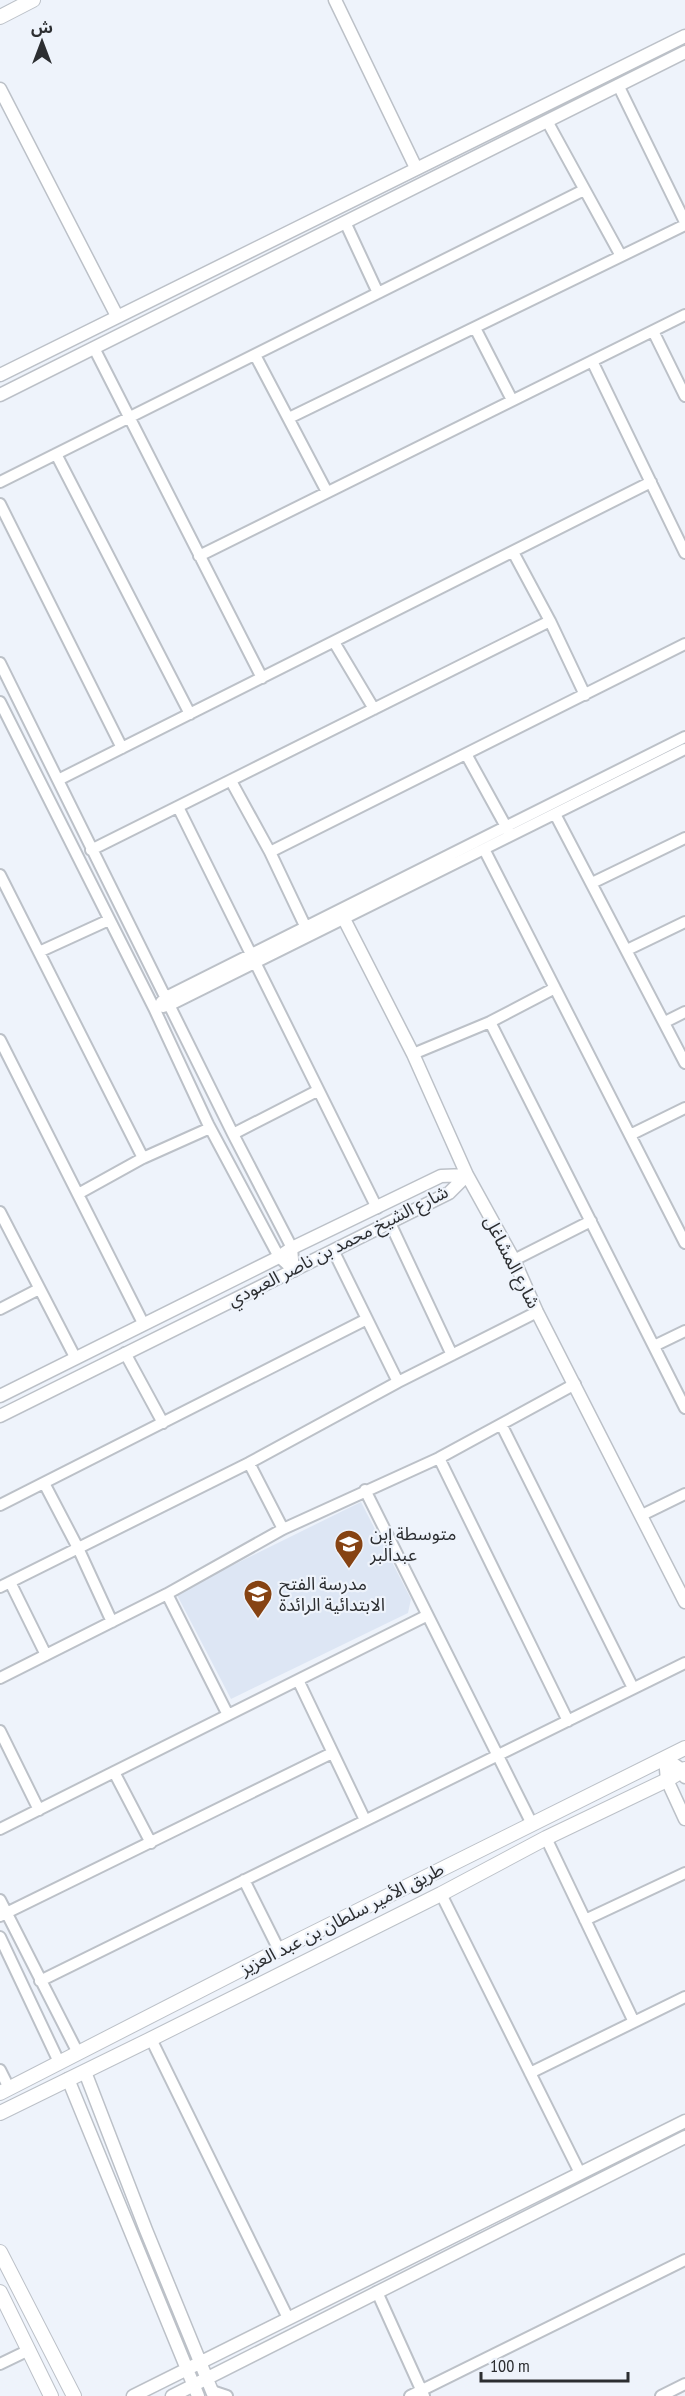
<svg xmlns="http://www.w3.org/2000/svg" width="685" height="2396" font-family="'PT Sans Narrow','Noto Sans Arabic',sans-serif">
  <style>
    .built { fill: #dde6f4 }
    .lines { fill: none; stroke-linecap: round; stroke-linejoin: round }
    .minor-casing { stroke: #bcc1c8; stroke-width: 14 }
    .tertiary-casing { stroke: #bcc1c8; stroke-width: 15 }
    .secondary-casing { stroke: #bcc1c8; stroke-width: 16 }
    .minor { stroke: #fff; stroke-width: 10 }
    .tertiary { stroke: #fff; stroke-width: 12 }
    .secondary { stroke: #fff; stroke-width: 14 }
    .labels { text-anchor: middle; stroke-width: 4.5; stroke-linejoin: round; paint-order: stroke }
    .street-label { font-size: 18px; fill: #2c2e31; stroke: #eef3fb }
    .poi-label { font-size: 18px; fill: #2c2e31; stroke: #eef3fb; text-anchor: start }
  </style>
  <rect width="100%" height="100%" fill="#eef3fb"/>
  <path class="built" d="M361 1502 411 1599 408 1613 231 1699 176 1593Z"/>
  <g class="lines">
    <g class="minor-casing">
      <path id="minor" d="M618 85 685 222
        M547 121 621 256
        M345 222 378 293
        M475 328 512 400
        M653 331 685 396
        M94 348 262 678
        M255 355 327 492
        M592 361 685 553
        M289 418 685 225
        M56 454 190 714
        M0 482 584 190
        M0 504 122 748
        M513 552 550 621 585 695
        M199 556 685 315
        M334 642 374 709
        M0 663 233 1134 292 1248 294 1271
        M0 702 154 1008 208 1124 279 1257 294 1271
        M466 754 509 832
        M58 780 651 482
        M231 781 270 852 307 930
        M178 807 377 1208
        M555 814 685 1063
        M484 849 685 1243
        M91 850 550 621
        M270 852 685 644
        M0 875 143 1158
        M592 883 685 838
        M627 950 685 922
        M39 952 109 920
        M161 1002 166 997 685 737
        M163 1007 170 1005 685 749
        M490 1022 685 1408
        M665 1022 685 1012
        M0 1040 143 1323
        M413 1054 490 1022 555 988
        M233 1134 317 1091
        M630 1135 685 1108
        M78 1194 143 1158 210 1128
        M0 1212 75 1357
        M390 1223 452 1355
        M334 1252 398 1382
        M514 1260 591 1221
        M0 1309 39 1289
        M654 1346 685 1331
        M125 1353 163 1423
        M502 1426 633 1688
        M439 1458 568 1721
        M249 1463 283 1529
        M44 1483 78 1548 112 1622
        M365 1490 532 1824
        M0 1505 367 1319
        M642 1515 685 1494
        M10 1582 46 1655
        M0 1587 249 1463 398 1382 537 1312
        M167 1594 228 1715
        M0 1678 167 1594 283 1529 439 1458 575 1384
        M298 1680 365 1820
        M0 1731 39 1810
        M114 1772 151 1843
        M0 1829 426 1616
        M546 1838 634 2022
        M244 1880 279 1950
        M441 1894 580 2173
        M0 1900 78 2053
        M0 1916 332 1753
        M585 1920 685 1873
        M0 1937 59 2062
        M40 1981 685 1663
        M151 2039 288 2318
        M0 2070 9 2088
        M530 2073 685 1997
        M377 2292 424 2396
        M0 2364 29 2350
        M212 2391 227 2396
        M410 2396 685 2260
        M661 2396 685 2384"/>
    </g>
    <g class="tertiary-casing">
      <path id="tertiary" d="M335 0 416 168
        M0 89 117 316
        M0 375 685 36
        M0 395 685 52
        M344 919 413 1054 467 1175 514 1260 537 1312 685 1602
        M0 1396 279 1257 292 1248 441 1176 467 1175
        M0 1416 449 1193 467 1175
        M685 1777 682 1770 665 1758 667 1780 685 1819
        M85 2072 146 2230 214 2396
        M68 2079 198 2396
        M133 2396 685 2121
        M172 2396 685 2137"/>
    </g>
    <g class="secondary-casing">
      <path id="secondary" d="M0 17 33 0
        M0 2093 279 1950 685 1748
        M0 2113 151 2039 441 1894 546 1838 667 1780 685 1769
        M0 2252 74 2396
        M0 2292 51 2396"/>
    </g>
    <use href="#minor" class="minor"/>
    <use href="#tertiary" class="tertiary"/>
    <use href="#secondary" class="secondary"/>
  </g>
  <defs>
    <g id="school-pin" transform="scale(1.5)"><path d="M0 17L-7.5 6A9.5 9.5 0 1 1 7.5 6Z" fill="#864313" stroke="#eef3fb"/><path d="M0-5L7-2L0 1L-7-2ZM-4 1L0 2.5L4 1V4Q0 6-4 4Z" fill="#fff"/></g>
  </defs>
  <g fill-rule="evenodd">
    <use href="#school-pin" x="349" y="1544"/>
    <use href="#school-pin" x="258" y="1594"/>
  </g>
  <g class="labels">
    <g class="street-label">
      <text transform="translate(338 1246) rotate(-27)" y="6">شارع الشيخ محمد بن ناصر العبودي</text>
      <text transform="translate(512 1262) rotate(63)" y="6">شارع المشاغل</text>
      <text transform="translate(342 1919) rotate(-27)" y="6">طريق الأمير سلطان بن عبد العزيز</text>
    </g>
    <g class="poi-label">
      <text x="370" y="1540">متوسطة إبن<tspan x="370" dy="21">عبدالبر</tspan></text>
      <text x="279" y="1590">مدرسة الفتح<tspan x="279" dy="21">الابتدائية الرائدة</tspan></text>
    </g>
  </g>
  <g transform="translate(42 42)" stroke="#eef3fb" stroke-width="4.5" paint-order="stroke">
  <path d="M0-4.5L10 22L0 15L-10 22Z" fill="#2c2e31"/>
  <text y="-9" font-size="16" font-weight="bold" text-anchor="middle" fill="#2c2e31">ش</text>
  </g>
  <path d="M481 2372v9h147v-9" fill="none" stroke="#2c2e31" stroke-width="3"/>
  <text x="490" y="2372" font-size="18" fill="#2c2e31" stroke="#eef3fb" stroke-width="4.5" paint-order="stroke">100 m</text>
</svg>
